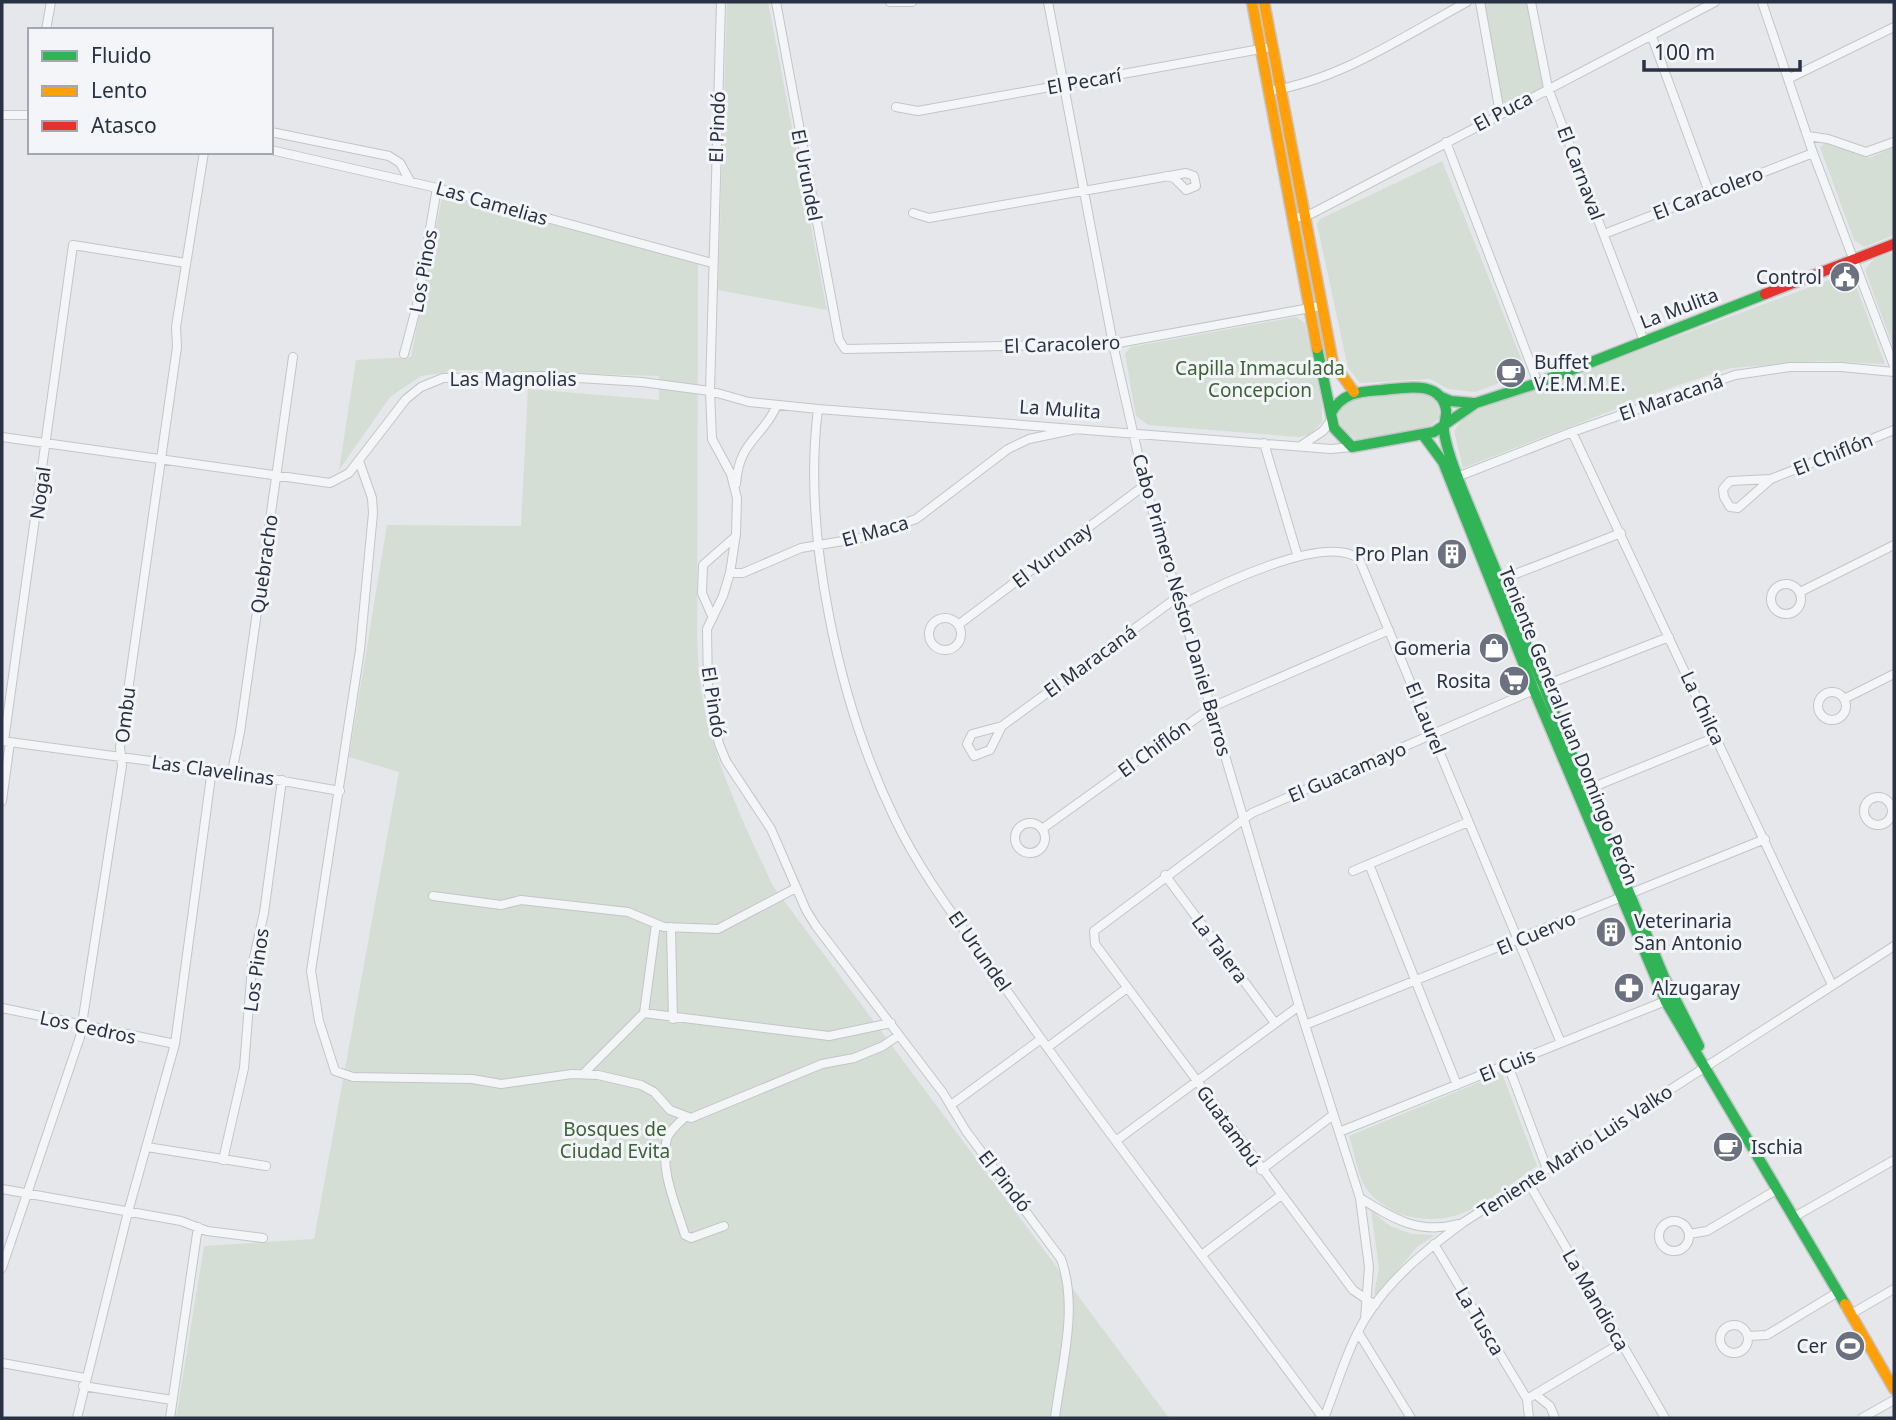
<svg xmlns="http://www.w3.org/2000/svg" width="1896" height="1420" font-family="'Noto Sans',sans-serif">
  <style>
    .green { fill: #d4ded5 }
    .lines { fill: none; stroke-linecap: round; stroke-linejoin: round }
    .street-casing { stroke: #c3c5c8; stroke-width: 10 }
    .fast-casing { stroke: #c3c5c8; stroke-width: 13 }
    .slow-casing { stroke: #c3c5c8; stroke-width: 13 }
    .jam-casing { stroke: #c3c5c8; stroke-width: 13 }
    .street { stroke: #f4f5f7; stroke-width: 8 }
    .fast { stroke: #30b455; stroke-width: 10 }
    .slow { stroke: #ff9f0a; stroke-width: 10 }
    .jam { stroke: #e5322d; stroke-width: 10 }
    .labels { text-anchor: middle; stroke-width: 6; stroke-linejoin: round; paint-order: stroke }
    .street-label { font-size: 19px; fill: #293245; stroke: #f3f5f9 }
    .poi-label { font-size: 19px; fill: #293245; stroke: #f3f5f9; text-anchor: end }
    .park-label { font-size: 19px; fill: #3c6236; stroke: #f3f5f9 }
  </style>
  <rect width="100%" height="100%" fill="#e5e7ea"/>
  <path class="green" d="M727 2H768L827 310 718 290Z
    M1480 2H1531L1548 88 1500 113Z
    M1827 142 1869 158 1894 147V235L1864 247 1854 240 1820 147Z
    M1442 161 1527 373 1475 392 1448 389 1430 379 1360 383 1348 368 1317 224 1320 219Z
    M448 196 698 264 697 635C698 653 698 671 701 689 711 757 744 824 773 886L1169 1418H176L204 1246 314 1239 399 772 349 757 387 525 521 526 528 389 659 400V376L462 370 421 376 390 397 339 470 356 360 411 357 442 197Z
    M1894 252V349L1865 270 1874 259Z
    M1851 272 1885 364 1820 361 1731 368 1670 388 1463 468 1454 431 1467 414Z
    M1296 317 1305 323 1322 405V422L1309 435 1299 437 1148 425 1136 416 1125 354 1131 347Z
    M1422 392C1436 398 1439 404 1439 418L1426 430 1356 439 1341 429 1338 412 1348 400Z
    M1502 1073 1537 1166C1492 1196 1461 1231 1403 1215 1390 1211 1373 1199 1365 1187 1357 1173 1354 1151 1349 1136Z
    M1371 1210 1390 1226 1412 1234 1435 1235 1417 1247 1377 1295 1374 1294 1379 1268Z"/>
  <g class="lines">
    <g class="street-casing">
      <path id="street" d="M721 2 710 391 712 439 731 474 737 498 736 534 730 573 723 596 707 629 708 689 719 744 726 761 771 829 806 910 816 926 943 1093 966 1131 1061 1259C1079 1308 1061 1367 1055 1418
        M776 2 839 340 845 349 1113 344 1321 306
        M890 2H912
        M1048 2 1113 344 1145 485 1299 1006 1360 1198 1369 1267 1365 1319
        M1480 2 1500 113
        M1531 2 1548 88 1644 341
        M1762 2 1813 153 1894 366
        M46 30 51 2
        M1652 37 1709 192
        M1788 79 1894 27
        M1269 91C1340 80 1404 36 1467 2
        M896 107 918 111 1266 48
        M2 115H30
        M271 132 389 156 400 163 410 181
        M1808 136 1828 139 1866 152 1894 142
        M1446 142 1538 383
        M271 150 437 188 712 263
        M913 213 929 218 1186 173 1194 176 1196 186 1186 190 1174 178 1166 176
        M1292 219 1311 214 1715 2
        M1604 234 1813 153
        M404 354 417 305 437 188
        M818 409C802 535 839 703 894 817 923 879 969 935 1008 992 1109 1137 1219 1276 1323 1418
        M1572 432 1832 985
        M2 437 330 483 349 473 406 399 421 387 443 378 546 376 642 382 710 391 749 402 818 409 1331 449 1352 447
        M1264 443 1297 554
        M1302 445 1323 431 1332 419
        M359 461 372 498 373 513 360 650 311 971 319 1021 335 1071 353 1077 472 1079 501 1084 572 1074 598 1075 641 1085 654 1092 670 1110 691 1118 822 1064 854 1058 883 1046 899 1035
        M1457 477 1572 432 1735 375 1790 367H1841L1894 372
        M1771 479 1738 508 1730 507 1724 497 1723 489 1730 481 1771 479 1894 430
        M736 484C739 440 763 438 777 405
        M730 573H743L801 548 861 538 916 519 1008 449 1029 439 1072 430
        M1500 580 1621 533
        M1771 599a15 15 0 1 1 30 0a15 15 0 1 1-30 0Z
        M1800 592 1894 545
        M1181 605C1215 587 1326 532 1359 559L1561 1043
        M712 616 702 593 703 565 735 537
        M929 634a16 16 0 1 1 32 0a16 16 0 1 1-32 0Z
        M958 625 1145 485
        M1818 706a14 14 0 1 1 28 0a14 14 0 1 1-28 0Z
        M1844 699 1894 674
        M1002 726 990 750 974 756 967 744 972 734 1002 726 1179 596
        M2 741 232 772 340 791
        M4 741 73 245 186 263
        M232 772 240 732 293 357
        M1586 790 1716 737
        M1864 811a14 14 0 1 1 28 0a14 14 0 1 1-28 0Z
        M2 801 10 742
        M1015 838a15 15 0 1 1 30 0a15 15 0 1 1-30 0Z
        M1042 829 1212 707 1389 630
        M1369 864 1457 1085
        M1353 871 1468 822
        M1165 875 1275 1023
        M433 896 501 905 521 900 628 912 664 927 718 929 796 888
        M671 927 673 1019
        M2 1008 175 1044
        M644 1013 829 1036 891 1023
        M1305 1025 1765 839
        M1048 1047 1127 988
        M1508 1065 1547 1169
        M583 1074 644 1013 656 924
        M951 1105 1041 1039
        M685 1117C679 1123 670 1130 667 1138 659 1169 676 1205 685 1235L691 1238 724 1226
        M1339 1132 1668 1000
        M1117 1140 1299 1006
        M147 1147 266 1166
        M223 1160 244 1068 252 966 264 913 282 780
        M1261 1170 1333 1115
        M1528 1182 1665 1418
        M2 1189 181 1221 207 1231 263 1238
        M1360 1198C1392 1218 1419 1235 1458 1224
        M1794 1217 1894 1160
        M1659 1236a15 15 0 1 1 30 0a15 15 0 1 1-30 0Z
        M1689 1234 1707 1231 1778 1189
        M1434 1244 1527 1399 1529 1418
        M1203 1254 1280 1196
        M2 1268 80 1037 122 766 120 747 177 347 176 327 204 152
        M1375 1305 1353 1290 1095 944 1094 931 1252 813 1543 686 1669 637
        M1851 1314 1894 1289
        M1720 1339a14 14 0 1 1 28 0a14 14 0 1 1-28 0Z
        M1358 1332 1411 1418
        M1748 1336 1767 1335 1838 1292
        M2 1363 85 1378
        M83 1386 172 1400
        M1535 1394 1550 1406 1555 1418
        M1527 1399 1621 1343
        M77 1418 128 1212 175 1044 212 769
        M170 1418 198 1227
        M1324 1418C1337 1386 1347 1349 1365 1319 1390 1278 1426 1250 1464 1222L1894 946
        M1862 1418 1894 1400"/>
    </g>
    <g class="fast-casing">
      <path id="fast" d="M1317 348 1334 428 1352 447 1434 432 1476 403 1538 383 1765 294
        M1439 396 1451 401 1473 403
        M1331 413C1343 392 1359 392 1382 390 1404 388 1441 379 1446 410 1447 417 1443 424 1444 432 1447 452 1455 470 1462 489L1664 977 1699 1046
        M1423 435 1443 462 1534 690 1666 1002 1845 1304"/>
    </g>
    <g class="slow-casing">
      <path id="slow" d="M1252 2 1317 348
        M1264 2 1333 363 1354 392
        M1845 1304 1894 1389"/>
    </g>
    <g class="jam-casing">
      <path id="jam" d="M1765 294 1894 244"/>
    </g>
    <use href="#street" class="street"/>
    <use href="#fast" class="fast"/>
    <use href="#slow" class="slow"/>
    <use href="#jam" class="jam"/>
  </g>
  <defs>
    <g id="civic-disc" transform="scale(1.575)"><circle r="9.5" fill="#6b717f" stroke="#f3f5f9"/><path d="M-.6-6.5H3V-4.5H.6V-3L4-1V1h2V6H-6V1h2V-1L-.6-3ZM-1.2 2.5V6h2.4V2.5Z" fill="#fff"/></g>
    <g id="cafe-disc" transform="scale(1.575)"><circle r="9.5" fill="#6b717f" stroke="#f3f5f9"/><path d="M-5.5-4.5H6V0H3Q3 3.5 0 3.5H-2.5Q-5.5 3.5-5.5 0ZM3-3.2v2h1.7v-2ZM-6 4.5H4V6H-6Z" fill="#fff"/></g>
    <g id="building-disc" transform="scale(1.575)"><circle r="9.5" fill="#6b717f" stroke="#f3f5f9"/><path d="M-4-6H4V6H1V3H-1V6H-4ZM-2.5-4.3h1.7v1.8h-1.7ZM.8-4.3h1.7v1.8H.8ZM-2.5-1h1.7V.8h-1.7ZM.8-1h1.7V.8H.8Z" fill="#fff"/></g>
    <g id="shop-disc" transform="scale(1.575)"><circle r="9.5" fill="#6b717f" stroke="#f3f5f9"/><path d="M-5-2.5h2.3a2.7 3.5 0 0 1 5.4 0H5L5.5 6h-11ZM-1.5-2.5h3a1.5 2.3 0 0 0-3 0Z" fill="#fff"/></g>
    <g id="supermarket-disc" transform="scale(1.575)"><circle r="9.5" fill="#6b717f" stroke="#f3f5f9"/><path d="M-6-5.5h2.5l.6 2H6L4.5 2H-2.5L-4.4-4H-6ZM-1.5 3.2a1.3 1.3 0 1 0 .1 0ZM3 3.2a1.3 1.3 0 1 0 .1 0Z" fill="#fff"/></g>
    <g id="pharmacy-disc" transform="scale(1.575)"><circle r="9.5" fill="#6b717f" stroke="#f3f5f9"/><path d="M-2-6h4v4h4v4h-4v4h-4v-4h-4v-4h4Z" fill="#fff"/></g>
    <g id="stadium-disc" transform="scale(1.575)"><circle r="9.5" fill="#6b717f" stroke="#f3f5f9"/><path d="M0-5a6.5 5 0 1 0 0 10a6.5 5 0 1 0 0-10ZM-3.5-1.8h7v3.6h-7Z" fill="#fff"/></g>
  </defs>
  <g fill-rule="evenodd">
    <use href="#civic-disc" x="1845" y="277"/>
    <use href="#cafe-disc" x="1511" y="373"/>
    <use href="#building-disc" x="1452" y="554"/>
    <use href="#shop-disc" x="1494" y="648"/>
    <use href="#supermarket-disc" x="1514" y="681"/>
    <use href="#building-disc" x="1611" y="932"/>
    <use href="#pharmacy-disc" x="1629" y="988"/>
    <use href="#cafe-disc" x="1728" y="1147"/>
    <use href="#stadium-disc" x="1850" y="1346"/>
  </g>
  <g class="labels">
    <g class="street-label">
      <text transform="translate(1084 81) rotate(-10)" y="7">El Pecarí</text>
      <text transform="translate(1503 111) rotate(-28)" y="7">El Puca</text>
      <text transform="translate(717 127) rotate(-88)" y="7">El Pindó</text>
      <text transform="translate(1581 173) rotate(69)" y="7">El Carnaval</text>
      <text transform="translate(807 175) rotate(79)" y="7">El Urundel</text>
      <text transform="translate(1708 193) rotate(-21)" y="7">El Caracolero</text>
      <text transform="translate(492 203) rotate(16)" y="7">Las Camelias</text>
      <text transform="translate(423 271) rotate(-80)" y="7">Los Pinos</text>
      <text transform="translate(1679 308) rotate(-21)" y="7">La Mulita</text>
      <text transform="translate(1062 344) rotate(-2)" y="7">El Caracolero</text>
      <text x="513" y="386">Las Magnolias</text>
      <text transform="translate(1671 397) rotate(-19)" y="7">El Maracaná</text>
      <text transform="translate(1060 409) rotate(4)" y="7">La Mulita</text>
      <text transform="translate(1833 454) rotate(-22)" y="7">El Chiflón</text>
      <text transform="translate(40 493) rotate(-82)" y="7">Nogal</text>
      <text transform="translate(875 531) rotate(-16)" y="7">El Maca</text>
      <text transform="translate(1052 555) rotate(-37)" y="7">El Yurunay</text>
      <text transform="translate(264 564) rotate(-82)" y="7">Quebracho</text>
      <text transform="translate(1182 605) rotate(74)" y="7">Cabo Primero Néstor Daniel Barros</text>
      <text transform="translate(1090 661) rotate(-36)" y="7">El Maracaná</text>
      <text transform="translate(714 702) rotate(81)" y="7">El Pindó</text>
      <text transform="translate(1703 708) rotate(65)" y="7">La Chilca</text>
      <text transform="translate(125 715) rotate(-83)" y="7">Ombu</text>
      <text transform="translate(1426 718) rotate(68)" y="7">El Laurel</text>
      <text transform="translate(1569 726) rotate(68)" y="7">Teniente General Juan Domingo Perón</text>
      <text transform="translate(1154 748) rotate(-36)" y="7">El Chiflón</text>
      <text transform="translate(213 770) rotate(8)" y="7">Las Clavelinas</text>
      <text transform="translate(1347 772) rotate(-23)" y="7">El Guacamayo</text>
      <text transform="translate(1536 933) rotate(-23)" y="7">El Cuervo</text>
      <text transform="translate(1220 949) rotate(53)" y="7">La Talera</text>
      <text transform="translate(980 951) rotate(55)" y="7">El Urundel</text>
      <text transform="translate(256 970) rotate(-82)" y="7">Los Pinos</text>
      <text transform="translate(88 1027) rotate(12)" y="7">Los Cedros</text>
      <text transform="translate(1507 1065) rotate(-22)" y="7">El Cuis</text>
      <text transform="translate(1229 1126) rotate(54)" y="7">Guatambú</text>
      <text transform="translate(1575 1151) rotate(-33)" y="7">Teniente Mario Luis Valko</text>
      <text transform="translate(1005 1181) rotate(52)" y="7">El Pindó</text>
      <text transform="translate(1596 1300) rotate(60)" y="7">La Mandioca</text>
      <text transform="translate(1480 1321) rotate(59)" y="7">La Tusca</text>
    </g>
    <g class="poi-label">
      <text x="1822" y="284">Control</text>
      <text x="1534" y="369" text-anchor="start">Buffet<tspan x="1534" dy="22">V.E.M.M.E.</tspan></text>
      <text x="1429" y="561">Pro Plan</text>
      <text x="1471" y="655">Gomeria</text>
      <text x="1491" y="688">Rosita</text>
      <text x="1634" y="928" text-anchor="start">Veterinaria<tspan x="1634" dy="22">San Antonio</tspan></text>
      <text x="1652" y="995" text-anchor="start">Alzugaray</text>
      <text x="1751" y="1154" text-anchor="start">Ischia</text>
      <text x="1827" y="1353">Cer</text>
    </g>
    <g class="park-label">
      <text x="1260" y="375">Capilla Inmaculada<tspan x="1260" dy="22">Concepcion</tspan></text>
      <text x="615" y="1136">Bosques de<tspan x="615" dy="22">Ciudad Evita</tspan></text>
    </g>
  </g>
  <rect width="1896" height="1420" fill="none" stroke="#293245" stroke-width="7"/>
  <rect x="28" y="28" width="245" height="126" fill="#f3f5f9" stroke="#a2a7b1" stroke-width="2"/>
  <rect x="42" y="51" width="35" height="10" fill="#30b455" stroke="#a2a7b1" stroke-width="2"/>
  <text x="91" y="63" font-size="21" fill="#293245">Fluido</text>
  <rect x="42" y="86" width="35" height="10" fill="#ff9f0a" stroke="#a2a7b1" stroke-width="2"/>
  <text x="91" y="98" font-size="21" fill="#293245">Lento</text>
  <rect x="42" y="121" width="35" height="10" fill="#e5322d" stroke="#a2a7b1" stroke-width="2"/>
  <text x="91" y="133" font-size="21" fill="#293245">Atasco</text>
  <path d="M1644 60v10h156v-10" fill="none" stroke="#293245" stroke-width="3.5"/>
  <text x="1654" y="60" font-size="21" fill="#293245" stroke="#f3f5f9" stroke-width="5" paint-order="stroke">100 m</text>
</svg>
